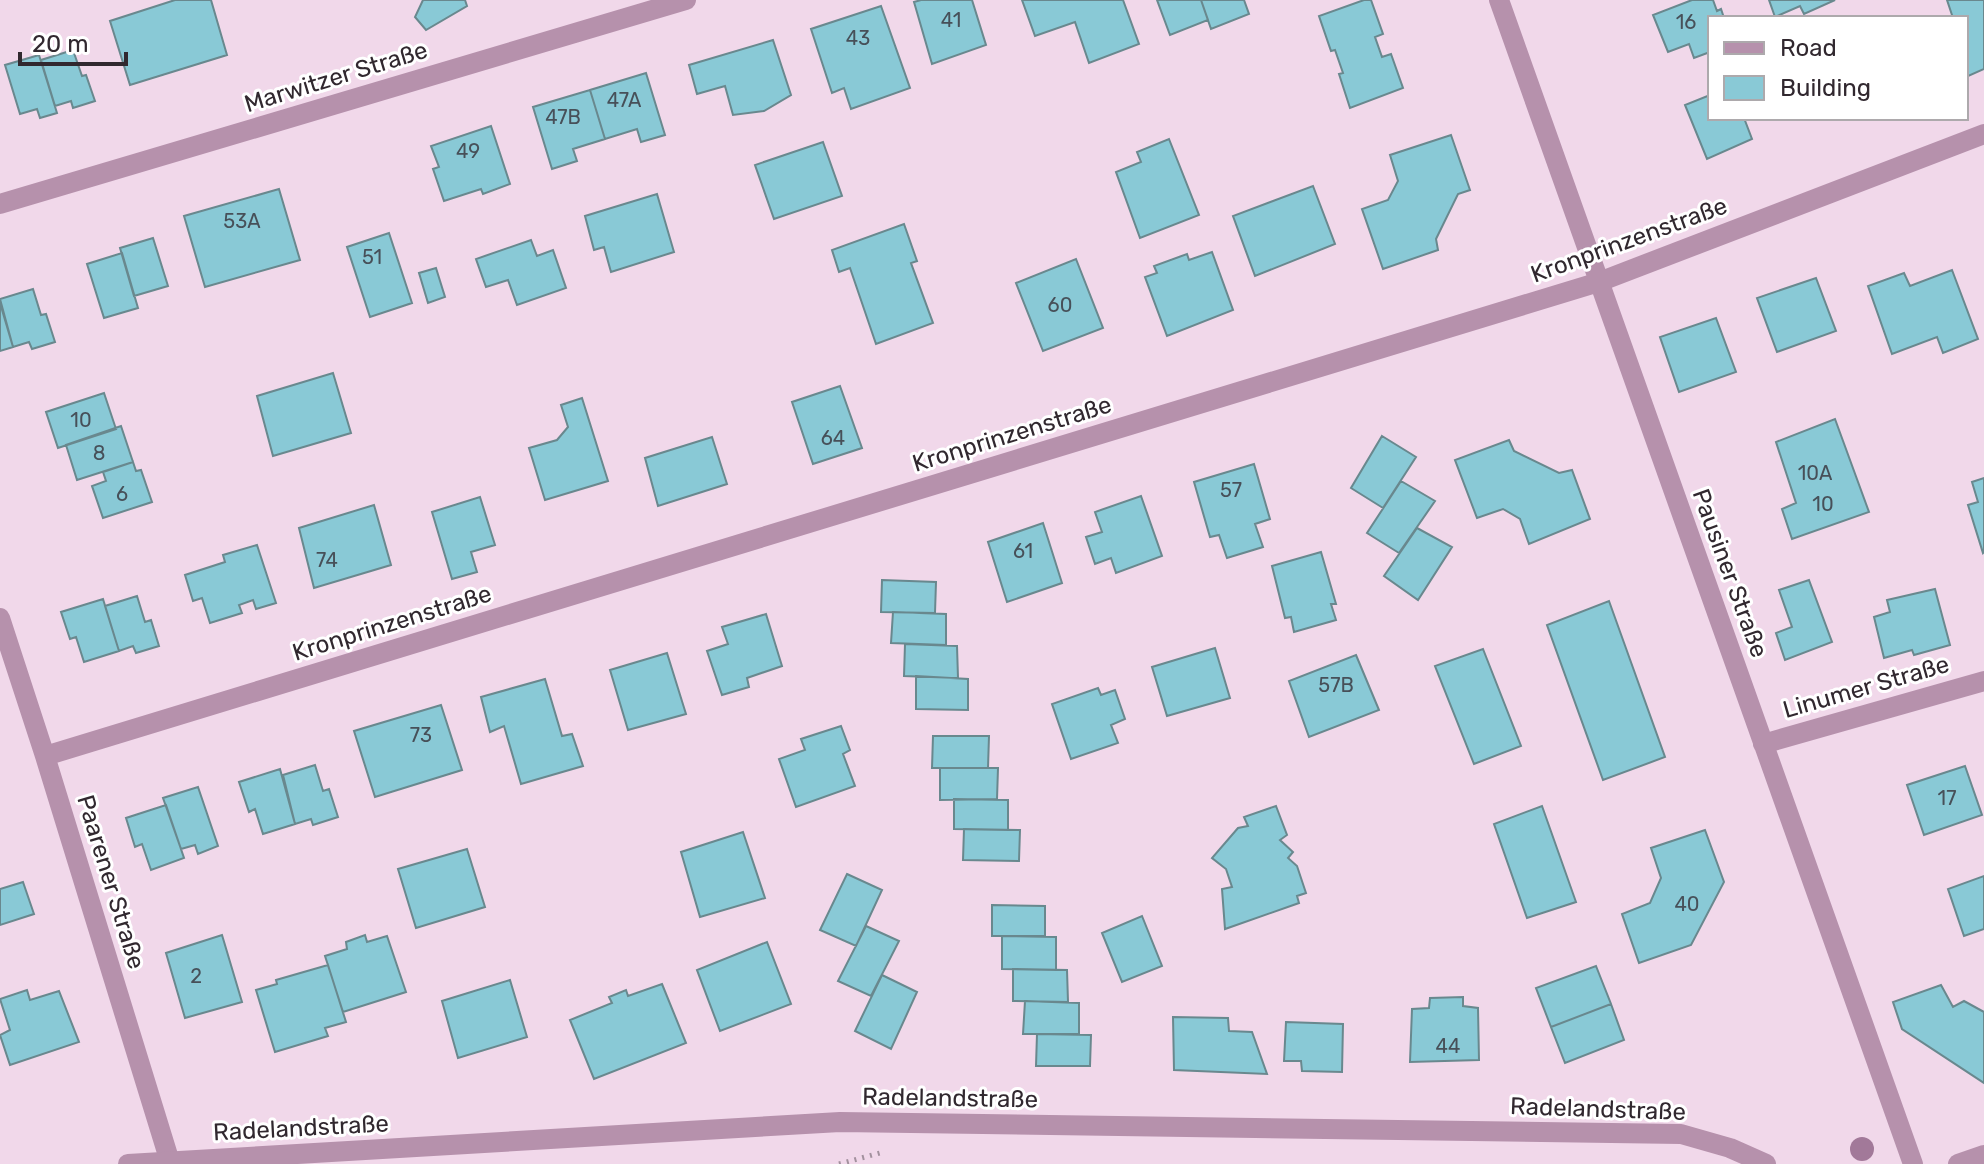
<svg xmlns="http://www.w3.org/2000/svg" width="1984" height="1164" font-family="Rubik,sans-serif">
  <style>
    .building { fill: #89c9d6; stroke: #69888e; stroke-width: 2 }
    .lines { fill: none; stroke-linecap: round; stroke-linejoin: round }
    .path { stroke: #a3919e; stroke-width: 5; stroke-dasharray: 2 6; stroke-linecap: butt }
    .minor { stroke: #b691ac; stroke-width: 20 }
    .tertiary { stroke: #b691ac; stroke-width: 20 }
    .tree { fill: #a27999 }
    .labels { text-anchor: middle; stroke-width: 6; stroke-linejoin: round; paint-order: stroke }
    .number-label { font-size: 20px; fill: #475059 }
    .street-label { font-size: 24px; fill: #31282f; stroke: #fff }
  </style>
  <rect width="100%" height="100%" fill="#f1d8ea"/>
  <path class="building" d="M175 0H211L227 55 130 85 110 21Z
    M423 0H465L467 6 426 30 415 17Z
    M921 0H972L986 45 932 64 914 2Z
    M1022 0H1123L1139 44 1089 63 1075 22 1035 36Z
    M1157 0H1201L1208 20 1170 35Z
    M1201 0H1244L1249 14 1211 29Z
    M1364 0H1371L1383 34 1375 37 1382 57 1391 54 1403 88 1350 108 1339 74 1343 73 1335 50 1331 51 1319 16Z
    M1692 0H1713L1717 11 1721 9 1724 18H1710V52L1694 58 1689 44 1668 52 1653 15Z
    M1769 0H1835L1804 14 1800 6 1775 17Z
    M1947 0H1984V69L1966 77V18H1953Z
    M881 6 910 88 851 109 844 88 832 93 811 29Z
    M773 40 791 95 764 111 733 115 725 86 697 94 689 65Z
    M73 50 82 76 86 75 95 101 73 108 71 101 55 106 41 60Z
    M39 55 57 113 40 118 37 109 20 114 5 65Z
    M646 73 665 135 641 142 637 129 605 139 590 90Z
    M590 90 605 139 573 149 577 161 552 169 533 107Z
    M1710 95V118H1744L1752 139 1707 159 1685 105Z
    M491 126 510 184 483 194 481 189 444 201 433 169 439 167 431 146Z
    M1451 135 1470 190 1458 194 1436 239 1438 250 1383 269 1362 209 1388 200 1398 181 1390 155Z
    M1169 139 1199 215 1140 238 1116 172 1141 162 1137 152Z
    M823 142 842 196 774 219 755 165Z
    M1313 186 1335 244 1255 276 1233 216Z
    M279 189 300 260 205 287 184 216Z
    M657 194 674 252 611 272 604 247 594 250 585 216Z
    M904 224 917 261 911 263 933 323 876 344 850 268 839 272 832 250Z
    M389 233 412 303 370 317 347 247Z
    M153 238 168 286 134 296 120 248Z
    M531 240 537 256 553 250 566 288 517 305 508 280 486 287 476 259Z
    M1212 252 1233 310 1167 336 1145 277 1157 273 1154 266 1187 254 1189 260Z
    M122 253 138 308 104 318 87 264Z
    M1076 259 1103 328 1043 351 1016 283Z
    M436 268 445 297 428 303 419 273Z
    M1952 270 1978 339 1943 353 1937 337 1892 354 1868 286 1904 273 1910 286Z
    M1816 278 1836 331 1777 352 1757 298Z
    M33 289 41 315 46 314 55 342 32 349 29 342 13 347 0 299Z
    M0 303 13 347 0 351Z
    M1716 318 1736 372 1679 392 1660 337Z
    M333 373 351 433 273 456 257 396Z
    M840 386 862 448 813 464 792 402Z
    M104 393 116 429 58 448 46 412Z
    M582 398 608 481 545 500 529 448 557 440 568 427 561 405Z
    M1835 419 1869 512 1792 539 1782 509 1796 503 1776 442Z
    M121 426 133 462 77 480 66 445Z
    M1382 436 1416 457 1383 508 1351 488Z
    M712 437 727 484 658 506 645 458Z
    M1509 440 1514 451 1559 473 1572 470 1590 519 1529 544 1520 519 1503 509 1477 518 1455 460Z
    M133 462 136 471 141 470 152 502 103 518 92 486 106 481 103 472Z
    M1254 464 1270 519 1255 524 1263 547 1227 558 1219 535 1210 537 1194 482Z
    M1984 478V552L1983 553 1968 505 1978 502 1972 482Z
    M1401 481 1435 501 1399 553 1367 533Z
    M1141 496 1162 556 1116 573 1111 558 1095 564 1086 537 1102 532 1095 512Z
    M480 497 495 545 471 552 477 572 452 579 432 512Z
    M374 505 391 565 314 588 299 528Z
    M1043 523 1062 583 1007 602 988 542Z
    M1417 528 1452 547 1418 600 1384 576Z
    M257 545 276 603 256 609 253 600 239 605 242 613 210 623 202 598 193 601 185 575 225 562 223 555Z
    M1321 552 1336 604H1331L1336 620 1294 632 1291 617 1285 618 1272 566Z
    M882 580 936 582 935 613 881 612Z
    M1809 580 1832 642 1785 660 1776 633 1792 627 1779 590Z
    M1935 589 1950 645 1914 655 1912 650 1884 658 1874 617 1890 612 1887 600Z
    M137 596 145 622 151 620 159 646 136 653 133 646 119 651 105 606Z
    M103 599 119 651 84 662 76 637 70 639 61 612Z
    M1609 601 1665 757 1603 780 1547 625Z
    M893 612 946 614V645L891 643Z
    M766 614 782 666 747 678 749 687 722 695 707 651 728 644 722 627Z
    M905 644 957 646 958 678 904 676Z
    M1215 648 1230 698 1167 716 1152 667Z
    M1483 649 1521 746 1474 764 1435 666Z
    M667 653 686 714 628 730 610 670Z
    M1356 655 1379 710 1309 737 1289 681Z
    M916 676 968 679V710L916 709Z
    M545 679 562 736 572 734 583 766 521 784 504 726 490 732 481 697Z
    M1098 688 1101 695 1115 690 1125 719 1111 725 1118 743 1071 759 1052 704Z
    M441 705 462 770 375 797 354 731Z
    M841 726 850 750 843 754 855 786 796 807 779 759 805 750 801 739Z
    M933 736H989L988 768H932Z
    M315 765 323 791 329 789 338 817 313 825 311 819 295 824 283 775Z
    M1965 766 1982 815 1924 835 1907 785Z
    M940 768H998L997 799 940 800Z
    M280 769 295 824 263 834 255 809 249 812 239 782Z
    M198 787 218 846 198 854 195 845 181 849 163 798Z
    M954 799 1008 800V830L954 829Z
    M166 805 184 858 151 870 142 844 135 847 126 818Z
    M1276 806 1287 835 1280 840 1293 852 1288 858 1297 866 1306 893 1297 896 1299 903 1225 929 1222 889 1232 887 1226 869 1212 858 1238 828 1248 826 1244 817Z
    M1542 806 1576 902 1527 918 1494 824Z
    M964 829 1020 830 1019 861 963 860Z
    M1705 830 1724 882 1691 945 1639 963 1622 914 1650 903 1661 878 1651 848Z
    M743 832 765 898 700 917 681 852Z
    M467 849 485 907 416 928 398 869Z
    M847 874 882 890 856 946 820 930Z
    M1984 876V929L1964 936 1948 889Z
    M23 882 34 914 0 925V889Z
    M992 905 1045 906V936H992Z
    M1142 916 1162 966 1122 982 1102 933Z
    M866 926 899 941 871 996 838 981Z
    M222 935 242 1002 185 1018 166 953Z
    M365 935 367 942 387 936 406 992 343 1012 325 956 347 949 346 942Z
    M1002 936 1056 937V970L1002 969Z
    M767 942 791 1004 720 1031 697 970Z
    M328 965 346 1022 325 1028 328 1036 275 1052 256 990 277 984 276 980Z
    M1596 966 1611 1004 1551 1027 1536 988Z
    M1013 969 1067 970 1068 1002 1013 1001Z
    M882 975 917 992 891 1049 855 1031Z
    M510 980 527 1037 458 1058 442 1001Z
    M662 984 686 1043 594 1079 570 1020 612 1003 609 997 626 990 628 996Z
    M1941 985 1953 1007 1964 1001 1984 1012V1083L1902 1029 1893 1002Z
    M27 990 30 1000 59 991 79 1042 10 1065 0 1035 10 1030 0 999Z
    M1463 997V1006L1478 1008 1479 1060 1410 1062 1412 1009 1429 1008 1430 998Z
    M1025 1001 1079 1003V1034H1023Z
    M1611 1004 1624 1040 1565 1063 1551 1027Z
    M1173 1017 1228 1018 1229 1031 1252 1032 1267 1074 1174 1070Z
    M1286 1022 1343 1024 1342 1072 1302 1071 1301 1061H1284Z
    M1037 1034 1091 1035 1090 1066H1036Z"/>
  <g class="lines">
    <path class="path" d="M839 1164 880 1153"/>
    <path class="minor" d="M1499 0 1913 1164
      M0 204 686 0
      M0 618 45 756 170 1162
      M1763 744 1984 681
      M45 756 1599 282 1984 134"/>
    <path class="tertiary" d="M128 1164 840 1122 1681 1134 1730 1148 1766 1164
      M1958 1164 1984 1155"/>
  </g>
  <circle class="tree" cx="1862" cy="1149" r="12"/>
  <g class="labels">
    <g class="number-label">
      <text x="951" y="27">41</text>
      <text x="1686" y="29">16</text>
      <text x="858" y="45">43</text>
      <text x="624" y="107">47A</text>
      <text x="563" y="124">47B</text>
      <text x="468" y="158">49</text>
      <text x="242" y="228">53A</text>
      <text x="372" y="264">51</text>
      <text x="1060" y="312">60</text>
      <text x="81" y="427">10</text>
      <text x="833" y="445">64</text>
      <text x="99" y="460">8</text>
      <text x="1815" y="480">10A</text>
      <text x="1231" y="497">57</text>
      <text x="122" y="501">6</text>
      <text x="1823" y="511">10</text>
      <text x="1023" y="558">61</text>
      <text x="327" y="567">74</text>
      <text x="1336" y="692">57B</text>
      <text x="421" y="742">73</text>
      <text x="1947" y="805">17</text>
      <text x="1687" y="911">40</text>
      <text x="196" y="983">2</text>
      <text x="1448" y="1053">44</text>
    </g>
    <g class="street-label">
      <text transform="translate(336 77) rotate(-17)" y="8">Marwitzer Straße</text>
      <text transform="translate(1629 240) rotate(-20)" y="8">Kronprinzenstraße</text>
      <text transform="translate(1012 434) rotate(-17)" y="8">Kronprinzenstraße</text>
      <text transform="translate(1730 573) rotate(70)" y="8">Pausiner Straße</text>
      <text transform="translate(392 623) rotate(-17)" y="8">Kronprinzenstraße</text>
      <text transform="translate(1866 687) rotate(-16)" y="8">Linumer Straße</text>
      <text transform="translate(111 882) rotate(73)" y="8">Paarener Straße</text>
      <text transform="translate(950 1098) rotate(1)" y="8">Radelandstraße</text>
      <text transform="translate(1598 1109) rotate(2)" y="8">Radelandstraße</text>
      <text transform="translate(301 1128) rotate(-3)" y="8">Radelandstraße</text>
    </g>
  </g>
  <rect x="1708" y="16" width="260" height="104" fill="#ffffff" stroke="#ada9ac" stroke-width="2"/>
  <rect x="1724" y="42" width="40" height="12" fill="#b691ac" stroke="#ada9ac" stroke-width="2"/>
  <text x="1780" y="56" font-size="24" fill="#31282f">Road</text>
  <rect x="1724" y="76" width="40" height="24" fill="#89c9d6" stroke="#ada9ac" stroke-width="2"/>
  <text x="1780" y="96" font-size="24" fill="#31282f">Building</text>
  <path d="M20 52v12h106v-12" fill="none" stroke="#31282f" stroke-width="4"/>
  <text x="32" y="52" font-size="24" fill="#31282f" stroke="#ffffff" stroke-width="6" paint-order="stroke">20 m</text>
</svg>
